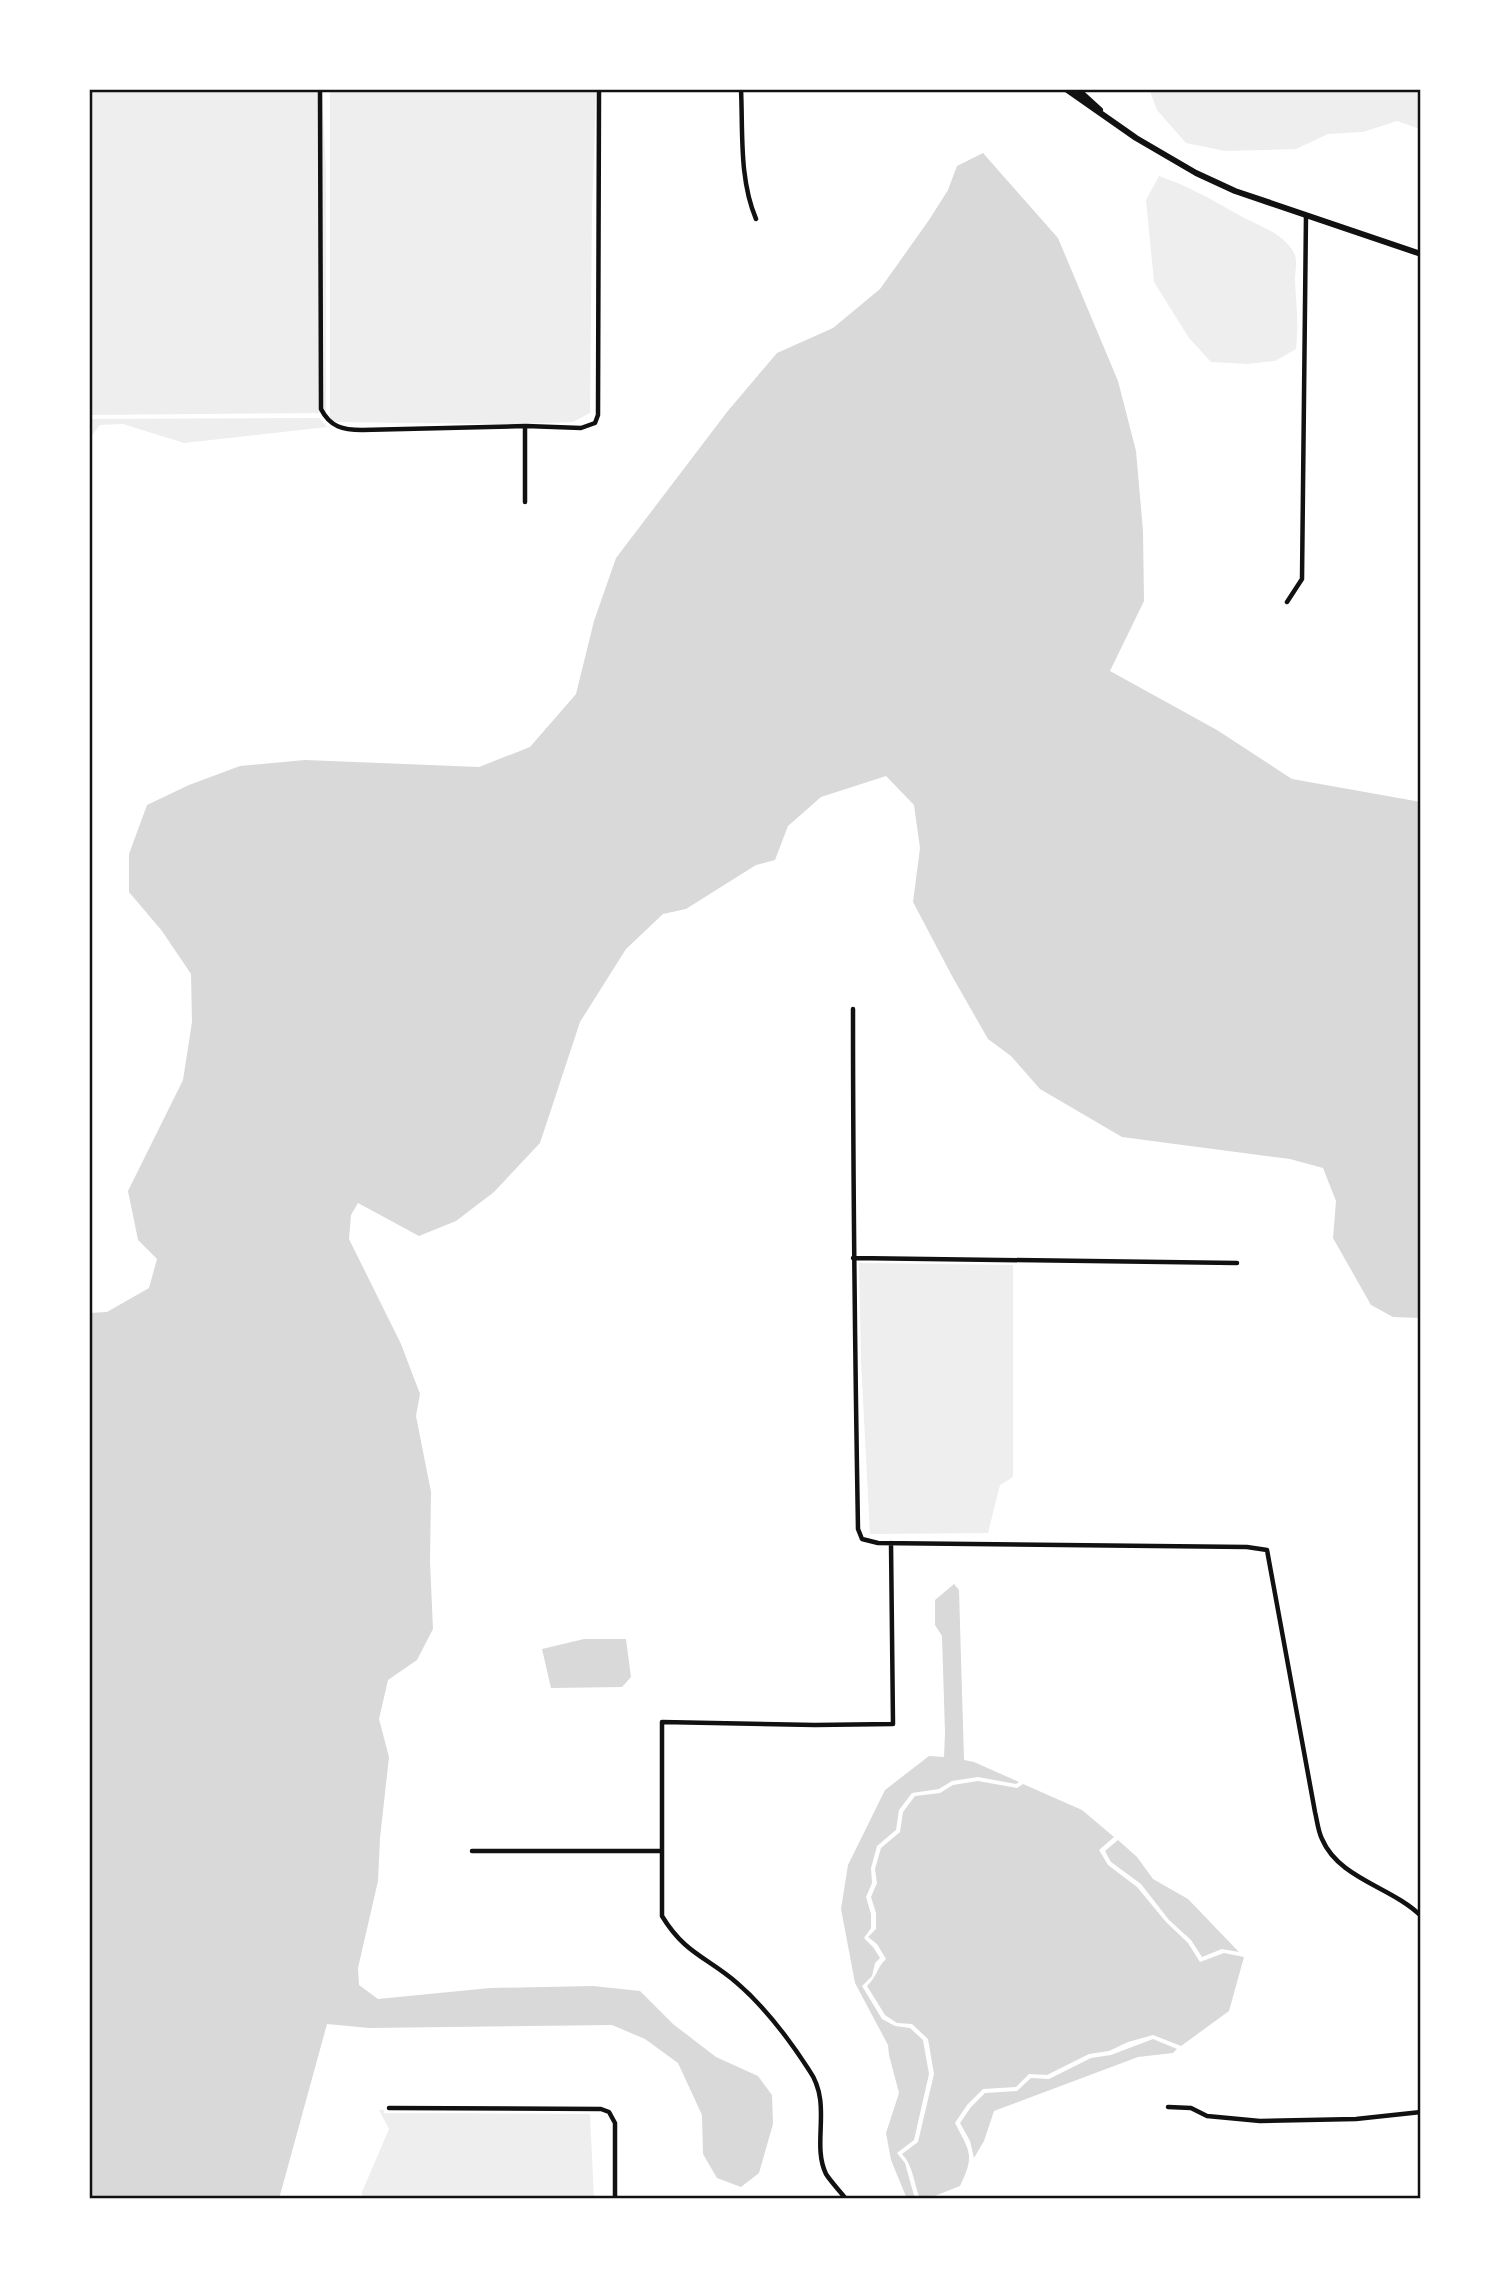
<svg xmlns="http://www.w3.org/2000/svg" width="1510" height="2288" font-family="Helvetica,sans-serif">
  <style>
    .green { fill: #eee }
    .water { fill: #d9d9d9 }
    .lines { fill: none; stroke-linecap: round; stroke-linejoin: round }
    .minor { stroke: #111; stroke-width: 4.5 }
    .secondary { stroke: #111; stroke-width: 6 }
    .neatline { fill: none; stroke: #111; stroke-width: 2.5 }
  </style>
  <rect width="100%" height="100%" fill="#fff"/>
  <path class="green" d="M89 89H322L326 172V413L89 415Z
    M330 89H596L592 211 590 413 573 422 518 424 330 422Z
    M1149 89H1421V127L1417 128 1397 121 1363 132 1328 134 1296 149 1225 151 1186 143 1157 110Z
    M1159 176C1188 186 1211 199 1237 214 1256 225 1283 232 1294 253 1298 260 1295 271 1295 279 1296 305 1299 323 1296 349L1275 361 1247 364 1211 362 1189 338 1154 282 1146 200Z
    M319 418 327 427 184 443 123 424 100 425 89 439V419Z
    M859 1263 1013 1265V1477L1000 1485 988 1533 870 1534 861 1361Z
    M379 2110H384V2113L590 2114 594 2199H362V2192L389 2129Z"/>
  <path class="water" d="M983 153 1058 238 1118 381 1136 451 1143 531 1144 601 1110 671 1217 730 1292 779 1421 802V1318L1393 1317 1371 1305 1333 1238 1336 1201 1323 1168 1290 1159 1122 1137 1040 1089 1011 1056 988 1039 952 976 913 902 920 848 914 805 886 776 821 797 788 826 775 860 756 865 686 909 663 914 626 949 580 1022 540 1143 494 1192 456 1221 419 1236 358 1203 351 1215 349 1239 401 1344 420 1394 416 1416 431 1492 430 1562 433 1629 417 1660 388 1680 379 1719 389 1757 380 1838 378 1881 358 1968 359 1985 378 1999 490 1988 593 1986 640 1991 673 2024 716 2057 758 2076 772 2095 773 2124 759 2173 741 2187 717 2178 703 2154 702 2115 678 2063 645 2039 612 2025 369 2028 327 2024 279 2199H89V1315L90 1313 107 1312 149 1288 157 1259 138 1240 128 1191 183 1080 192 1022 191 974 162 931 129 892V854L147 805 189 785 240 766 305 760 479 767 530 747 576 694 594 621 616 558 727 412 777 353 833 328 880 289 929 220 948 190 957 166Z
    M954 1584 959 1590 964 1760 974 1762 1019 1782 1016 1784 978 1777 952 1781 939 1789 912 1793 899 1810 896 1830 877 1846 871 1868 872 1883 866 1897 871 1914V1928L864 1938 873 1947 880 1958 875 1963 872 1976 862 1986 882 2019 895 2026 910 2028 923 2040 929 2074 914 2140 897 2153 905 2163 915 2199H907L891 2160 886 2133 899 2093 889 2055 888 2045 855 1983 841 1909 848 1865 885 1790 929 1756 944 1757 945 1733 942 1636 935 1625V1600Z
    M584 1639H626L631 1677 622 1687 551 1688 542 1649Z
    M978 1781 1017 1788 1023 1784 1082 1810 1114 1837 1099 1850 1108 1865 1137 1887 1166 1922 1188 1943 1200 1962 1224 1953 1244 1957 1229 2011 1181 2046 1153 2035 1128 2042 1109 2051 1089 2054 1047 2075 1029 2074 1016 2087 983 2089 967 2105 955 2123C970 2152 975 2155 960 2186L927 2199H920C914 2184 913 2165 902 2154L918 2142 934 2074 928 2039 912 2024 897 2023 885 2015 867 1986C877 1977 877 1967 886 1959L877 1944 868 1937 876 1929V1913L871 1897 877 1883 875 1869 881 1848 900 1832 903 1812 915 1796 940 1793 953 1785Z
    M1118 1840 1137 1857 1153 1879 1188 1899 1239 1952 1222 1949 1202 1957 1191 1940 1169 1920 1141 1884 1111 1862 1105 1851Z
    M1153 2039 1177 2049 1173 2053 1138 2057 994 2111 984 2141 974 2158 970 2141 960 2123 971 2107 985 2093 1017 2091 1031 2078 1049 2079 1091 2058 1111 2055Z"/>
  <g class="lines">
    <path class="minor" d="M320 89 321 409C330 427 343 430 362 430L526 426 581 428 595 423 598 415 599 89
      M741 89C743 132 739 179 756 219
      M525 502V427
      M1287 602 1302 579 1306 215
      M853 1009C853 1183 855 1356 858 1529L862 1539 878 1543 1247 1547 1267 1550 1315 1812C1317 1820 1318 1831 1322 1839 1339 1879 1392 1887 1421 1916
      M853 1258 1237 1263
      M472 1851H662
      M1168 2107 1191 2108 1207 2116 1260 2121 1356 2119 1421 2112
      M389 2108 601 2109 609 2112 615 2123V2199
      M846 2199C840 2191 831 2182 826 2174 811 2143 833 2104 809 2070 789 2039 765 2007 737 1983 707 1957 685 1954 662 1916V1722L815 1725 893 1724 891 1543"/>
    <path class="secondary" d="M1066 89 1136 138 1196 173 1235 191 1421 254
      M1077 89 1100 110"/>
  </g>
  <rect width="1510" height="2288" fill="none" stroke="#ffffff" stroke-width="182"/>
  <rect x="91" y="91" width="1328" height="2106" class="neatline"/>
</svg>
